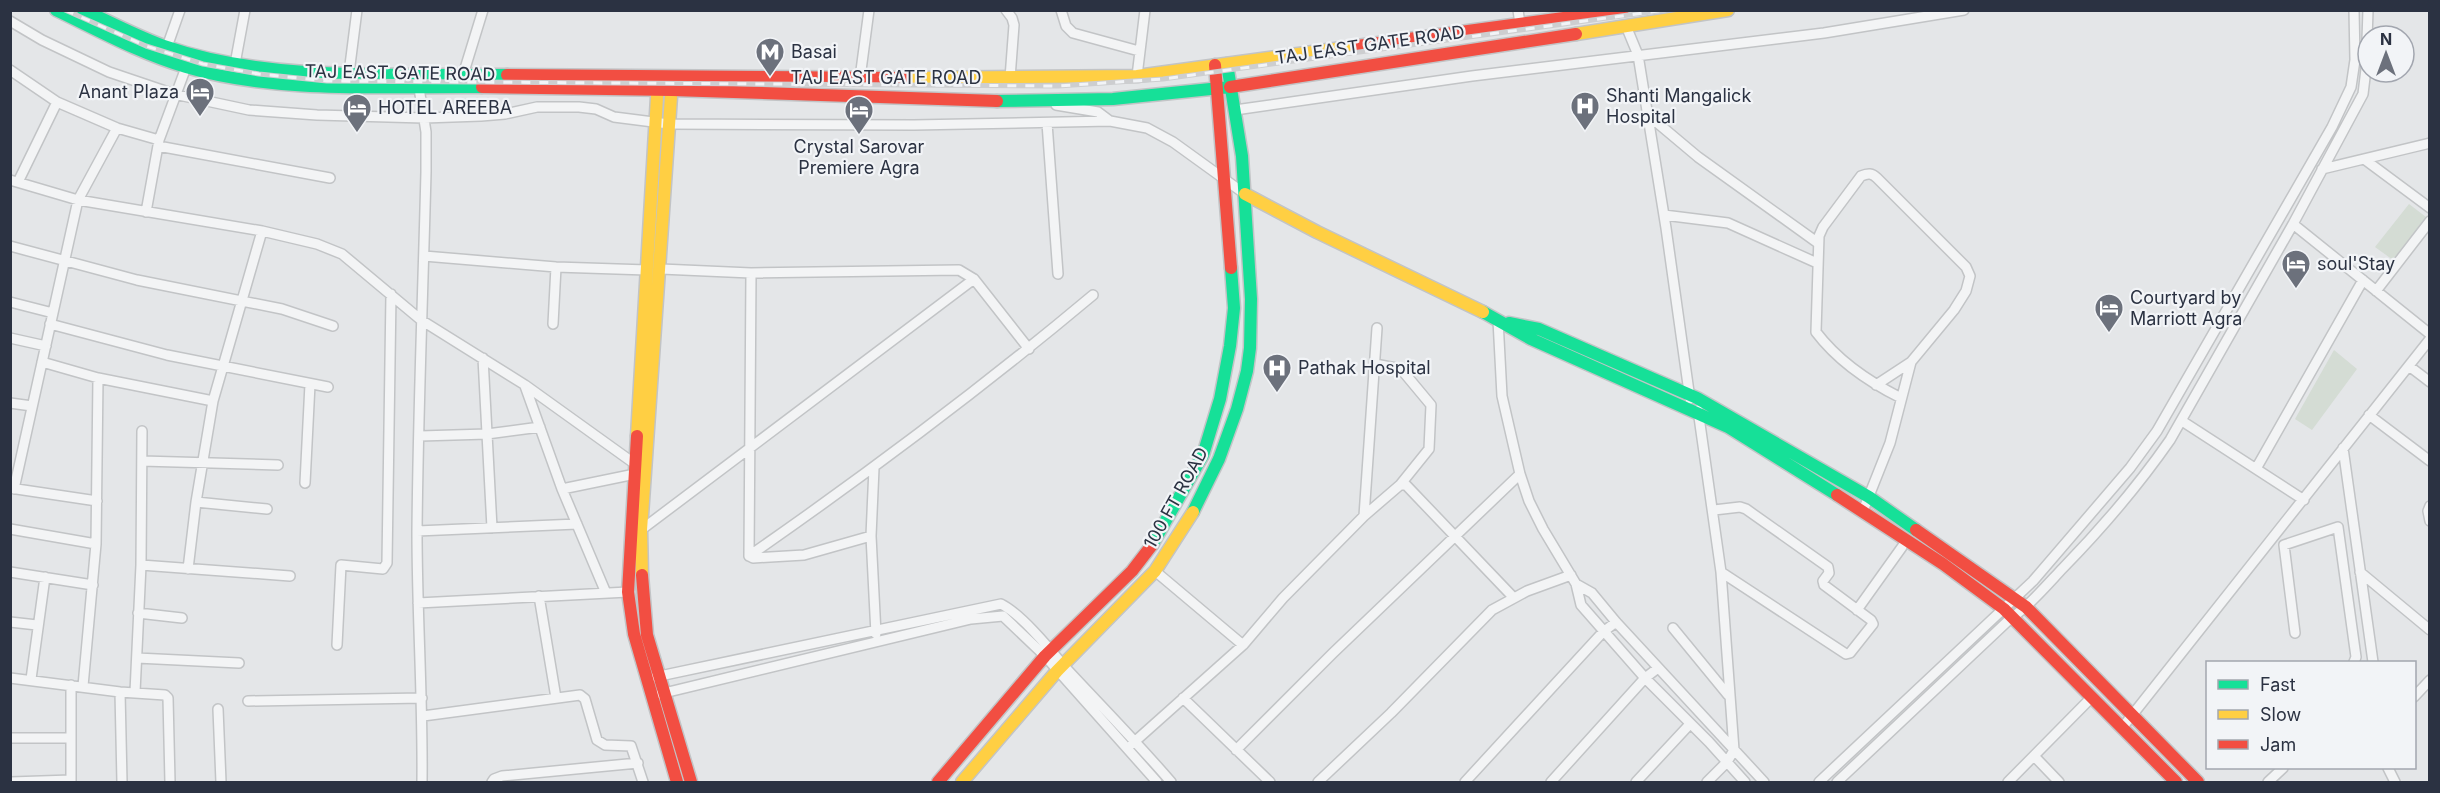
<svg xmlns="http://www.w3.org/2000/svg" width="2440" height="793" font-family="Inter,sans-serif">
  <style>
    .green { fill: #d4dcd4 }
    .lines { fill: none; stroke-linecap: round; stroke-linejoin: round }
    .street-casing { stroke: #c2c4c6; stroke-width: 12 }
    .fast-casing { stroke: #c2c4c6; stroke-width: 15 }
    .slow-casing { stroke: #c2c4c6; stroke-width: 15 }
    .jam-casing { stroke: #c2c4c6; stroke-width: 15 }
    .street { stroke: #f3f4f5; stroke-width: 9 }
    .fast { stroke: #16e098; stroke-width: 12 }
    .slow { stroke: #ffcf43; stroke-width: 12 }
    .jam { stroke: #f24e42; stroke-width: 12 }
    .rail-casing { stroke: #cdced0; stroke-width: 5 }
    .rail { stroke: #f2f4f7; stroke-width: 3; stroke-dasharray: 9; stroke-linecap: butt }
    .labels { text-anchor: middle; stroke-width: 4.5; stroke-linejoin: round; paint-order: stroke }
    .street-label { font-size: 18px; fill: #2b3242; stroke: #f2f4f7 }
    .poi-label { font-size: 18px; fill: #2b3242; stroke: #f2f4f7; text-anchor: start }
  </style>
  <rect width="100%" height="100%" fill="#e4e6e8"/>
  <path class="green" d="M2409 204 2426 217 2393 260 2375 247Z
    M2334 350 2357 369 2312 430 2295 419Z"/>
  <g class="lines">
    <g class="street-casing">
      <path id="street" d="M1006 10 1012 18 1014 25 1010 78
        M1061 10 1066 26 1073 33 1139 51
        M1518 10 1520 24
        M10 21 42 40 109 72 174 94 249 110 317 115 424 118 481 116 505 114 537 107H579L596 109 614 117 669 124 914 125 1110 121 1147 128 1173 142 1245 194
        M1626 26 1638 55 1666 228 1690 399
        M167 47 180 10
        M235 64 245 10
        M10 70 57 102 117 128 159 140
        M349 73 357 10
        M463 75 483 10
        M1137 76 1145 10
        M860 78 869 10
        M419 88 426 132V172C423 292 418 412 417 532 417 615 423 699 422 782
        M1056 105 1098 112 1110 121
        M1235 110 1472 76 1824 33 1964 10
        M1648 115 1698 157 1818 243
        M1047 123 1058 274
        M158 146 330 178
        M2364 159 2430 208
        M2322 169 2430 143
        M10 180 78 200 262 231 317 244 342 254 421 320 525 385 635 464
        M18 182 57 102
        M146 212 159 140 188 62
        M1664 215 1728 223 1817 263
        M2293 224 2430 334
        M10 246 137 280 282 309 333 326
        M424 256 556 267 647 270
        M661 269 751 273 959 270 974 279 1029 349
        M2376 291 2430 221
        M10 302 53 313
        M1498 320 1502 396 1520 474 1529 501 1543 529 1576 584 1581 605 1645 678 1709 742 1745 782
        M50 324 167 355 328 387
        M553 324 556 267
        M10 338 46 346
        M483 358 492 528
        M42 362 98 378 213 401
        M1375 364 1401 369 1431 405 1429 449 1400 485
        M2409 366 2430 382
        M1876 385 1911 362
        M525 386 562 489 606 593
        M10 403 32 406
        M1698 410 1721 572 1734 750 1727 762 1707 782
        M2369 415 2430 461
        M2182 421 2304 500
        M420 436 487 434 540 427
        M2343 448 2373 662
        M142 461 278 465
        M2257 467 2363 280
        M874 468 871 536 876 634
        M305 483 310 384
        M10 488 97 501
        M14 489 78 200 117 128
        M562 489 635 474
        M196 502 267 509
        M2430 506 2428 511 2430 521
        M1714 510 1740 507 1746 509 1828 567 1829 573 1823 581 1824 585 1871 620 1873 624 1850 653 1846 654 1721 572
        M1863 511 1890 443 1911 362 1954 310 1966 291 1970 276 1966 267 1877 178C1872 173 1868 173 1861 176L1823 227 1819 236 1816 332C1838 361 1869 382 1901 398
        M1364 516 1377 328
        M10 529 96 544
        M641 530 974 279
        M417 531 577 524
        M749 556C867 474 982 388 1093 295
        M749 556 751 273
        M749 556 753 558 804 555 871 536
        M141 565 290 576
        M188 569 196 502 213 401 262 231
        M1155 571 1243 645
        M10 572 93 585
        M2360 572 2430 630
        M1576 584 1592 593 1616 622 1764 782
        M539 596 556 698
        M418 603 628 592
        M1857 610 1902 547
        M138 613 182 618
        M10 622 37 625
        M1673 628 1728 695
        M2295 633 2284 545 2338 527 2356 657 2354 662
        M337 645 341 565 383 569 387 563 391 294
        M137 658 239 663
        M655 677 1001 604C1021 614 1049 648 1064 666 1100 705 1137 742 1171 782
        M10 678 120 692 165 695 168 698 170 782
        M31 679 45 577
        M83 686 96 544 98 378
        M120 692 122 782
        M135 692 141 565 142 431
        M660 694 971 619 1003 616 1045 656 1157 782
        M2414 697 2430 680
        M1183 698 1270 782
        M248 701 422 698
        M218 709 221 782
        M423 716 580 695 585 699 597 740 605 745 631 746 643 782
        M2122 728 2430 339
        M10 738H71
        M1132 744 1243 645 1283 598 1364 516 1400 485H1406L1513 597
        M1236 750 1333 653 1520 474
        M2034 756 2059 782
        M2388 768 2395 782
        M11 782 71 780
        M71 782V685
        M492 782 494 779 502 776 638 763
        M1318 782 1391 713 1492 610 1527 591 1571 575
        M1465 782 1603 632 1616 622
        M1551 782 1645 678 1658 668
        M1636 782 1690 724
        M1819 782 2033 581 2130 468 2157 431 2332 127 2351 87 2355 60 2354 10
        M1837 782 2010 619C2030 605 2046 586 2063 568 2102 528 2138 486 2170 440L2293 224 2363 94 2366 69 2368 10
        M2008 782 2091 698
        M2268 782 2283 768"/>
    </g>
    <g class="fast-casing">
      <path id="fast" d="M56 10C98 30 141 54 186 67 277 94 388 86 482 87
        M83 10C111 22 138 37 167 47 268 82 401 74 507 75
        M997 101 1113 99 1230 87
        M1483 312 1531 339 1728 427 1837 495
        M1509 323 1539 329 1697 398 1869 497 1916 530
        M1193 512 1219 459 1237 409 1247 371 1250 348 1251 299 1242 156 1227 64
        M1152 545 1203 455 1220 399 1230 346 1234 308 1231 268"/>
    </g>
    <g class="slow-casing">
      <path id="slow" d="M1576 34 1728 10
        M905 78 1137 76 1357 46
        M1245 194 1317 232 1483 312
        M637 436 658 80
        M642 575 641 530 672 82
        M962 782 1057 671 1155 571 1193 512"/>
    </g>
    <g class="jam-casing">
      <path id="jam" d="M1357 46 1623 10
        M1215 65 1231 268
        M507 75 905 78
        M482 87 672 90 997 101
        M1230 87 1576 34
        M637 436 628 592 634 634 677 782
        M1837 495 1943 564 2004 609 2176 782
        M1916 530 2026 607 2198 782
        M642 575 647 635 691 782
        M938 782 1045 656 1132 571 1152 545"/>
    </g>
    <use href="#street" class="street"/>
    <use href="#fast" class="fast"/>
    <use href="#slow" class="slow"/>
    <use href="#jam" class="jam"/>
    <g class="rail-casing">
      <path id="rail" d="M65 10 146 46 203 64 259 74 327 81 1058 86 1163 79 1665 10"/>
    </g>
    <use href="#rail" class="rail"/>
  </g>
  <defs>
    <g id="metro-pin" transform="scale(1.5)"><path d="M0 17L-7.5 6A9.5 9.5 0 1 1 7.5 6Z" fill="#6c717c" stroke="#f2f4f7"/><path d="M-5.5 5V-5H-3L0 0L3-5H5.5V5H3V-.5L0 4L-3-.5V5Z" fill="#fff"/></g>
    <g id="hotel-pin" transform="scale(1.5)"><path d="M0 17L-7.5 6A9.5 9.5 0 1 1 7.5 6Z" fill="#6c717c" stroke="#f2f4f7"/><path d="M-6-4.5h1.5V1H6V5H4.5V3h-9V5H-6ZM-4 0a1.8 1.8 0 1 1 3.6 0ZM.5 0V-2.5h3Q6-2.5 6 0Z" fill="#fff"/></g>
    <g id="hospital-pin" transform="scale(1.5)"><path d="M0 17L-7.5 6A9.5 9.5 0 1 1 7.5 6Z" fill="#6c717c" stroke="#f2f4f7"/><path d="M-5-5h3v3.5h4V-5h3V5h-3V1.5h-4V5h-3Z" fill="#fff"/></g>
  </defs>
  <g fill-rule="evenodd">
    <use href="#metro-pin" x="770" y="52"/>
    <use href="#hotel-pin" x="200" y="92"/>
    <use href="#hospital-pin" x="1585" y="106"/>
    <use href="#hotel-pin" x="357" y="108"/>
    <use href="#hotel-pin" x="859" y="110"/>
    <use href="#hotel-pin" x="2296" y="264"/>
    <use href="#hotel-pin" x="2109" y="308"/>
    <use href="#hospital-pin" x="1277" y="368"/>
  </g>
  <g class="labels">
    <g class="street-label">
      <text transform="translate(1370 45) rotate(-8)" y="6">TAJ EAST GATE ROAD</text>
      <text transform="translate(400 73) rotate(1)" y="6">TAJ EAST GATE ROAD</text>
      <text x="886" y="84">TAJ EAST GATE ROAD</text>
      <text transform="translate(1176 498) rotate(-61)" y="6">100 FT ROAD</text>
    </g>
    <g class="poi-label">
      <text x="791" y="58">Basai</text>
      <text x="179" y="98" text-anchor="end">Anant Plaza</text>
      <text x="1606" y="102">Shanti Mangalick<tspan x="1606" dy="21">Hospital</tspan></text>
      <text x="378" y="114">HOTEL AREEBA</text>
      <text x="859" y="153" text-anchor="middle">Crystal Sarovar<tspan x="859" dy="21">Premiere Agra</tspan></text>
      <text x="2317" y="270">soul'Stay</text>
      <text x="2130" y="304">Courtyard by<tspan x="2130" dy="21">Marriott Agra</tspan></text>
      <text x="1298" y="374">Pathak Hospital</text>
    </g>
  </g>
  <rect width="2440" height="793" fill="none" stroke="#2b3242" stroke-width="24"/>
  <rect x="2206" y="661" width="210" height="108" fill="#f2f4f7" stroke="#a2a6af" stroke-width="1.5"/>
  <rect x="2218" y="680" width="30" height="9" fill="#16e098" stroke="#a2a6af" stroke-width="1.5"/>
  <text x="2260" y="691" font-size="18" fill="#2b3242">Fast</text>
  <rect x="2218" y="710" width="30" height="9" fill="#ffcf43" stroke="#a2a6af" stroke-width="1.5"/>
  <text x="2260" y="721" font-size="18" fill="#2b3242">Slow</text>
  <rect x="2218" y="740" width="30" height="9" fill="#f24e42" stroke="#a2a6af" stroke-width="1.5"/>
  <text x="2260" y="751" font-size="18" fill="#2b3242">Jam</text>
  <g transform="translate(2386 54)"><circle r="28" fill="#f2f4f7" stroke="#a2a6af" stroke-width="1.5"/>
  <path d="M0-4.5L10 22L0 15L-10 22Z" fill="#6c717c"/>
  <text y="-9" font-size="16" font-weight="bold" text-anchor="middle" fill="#2b3242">N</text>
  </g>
</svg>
